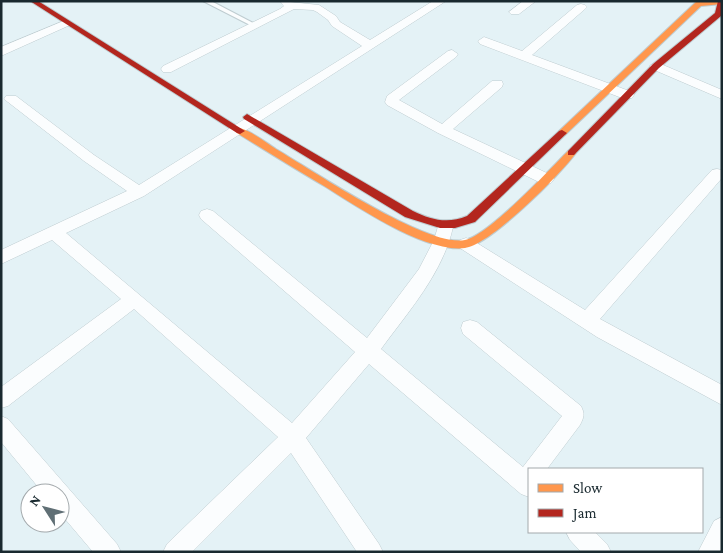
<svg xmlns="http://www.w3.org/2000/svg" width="723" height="553" font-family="'Crimson Pro',serif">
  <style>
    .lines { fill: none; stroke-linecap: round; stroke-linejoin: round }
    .lane-casing { stroke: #beccd0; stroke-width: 2 }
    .street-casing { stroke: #beccd0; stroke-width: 1 }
    .slow-casing { stroke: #beccd0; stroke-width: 2 }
    .jam-casing { stroke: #beccd0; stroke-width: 2 }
    .lane { fill: #fbfdfe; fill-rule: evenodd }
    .street { fill: #fbfdfe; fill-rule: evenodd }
    .slow { fill: #ff974d; fill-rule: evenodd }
    .jam { fill: #b3261e; fill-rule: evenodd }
  </style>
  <rect width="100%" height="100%" fill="#e4f2f6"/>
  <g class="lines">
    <g class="lane-casing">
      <path id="lane" d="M203 1H211L257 25 252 26Z"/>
    </g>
    <g class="street-casing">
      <path id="street" d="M280 1 319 5 336 16 340 22 370 40 433 1H446L144 196 66 233 292 423 355 352 201 219 199 215 201 211 207 209 213 211 367 338 419 269 434 240 439 223 445 221 451 223 453 227C443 273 408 312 381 349L523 467 562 416 463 334 461 328 463 322 470 320 477 322 581 406C585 414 584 417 580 425L547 469H529V497L521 494 369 364 306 438 379 544 383 552H357L291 453 192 552H163L167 544 278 437 134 309 8 406 1 408V387L121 299 52 240 1 264V250L127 191 84 161 4 99 6 96H16L94 155 139 185 362 46 332 26 328 20 317 12 313 10 294 9 171 72H163L161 69 163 66 280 9 284 6Z
        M523 1H536L519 14H511L509 12Z
        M581 4 585 5 587 7 585 9 532 55 632 92 634 95 632 98H622L480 44 478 41 484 37 522 51 577 5Z
        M66 20 72 23 70 25 1 56V47Z
        M452 50 458 54 456 57 399 100 442 124 492 81H502L503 84 502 87 453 129 551 175 554 179 551 183 546 184 541 183 438 133 387 105 385 102 387 96 448 51Z
        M656 62 722 90V99L652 69 650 66Z
        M717 169 722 170V178L600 319 722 385V405L597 337 460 248 458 244 460 240 466 238 472 240 585 310 712 170Z
        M1 416 8 419 117 544 121 552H93L60 513V493H43L1 442Z
        M722 517V552H698L714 521Z
        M566 532H595L607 544 611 552H581L570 540Z"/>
    </g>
    <g class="slow-casing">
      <path id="slow" d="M706 1H722V4L701 6 565 135H559V131L696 2Z
        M240 128C253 132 265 142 276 149 312 170 427 248 465 240 489 235 549 170 568 151L571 150 576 153C560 175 490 245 465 248 425 253 358 207 324 186 295 169 266 151 237 133L235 131Z"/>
    </g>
    <g class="jam-casing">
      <path id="jam" d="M30 1H38L245 131 240 134 237 133Z
        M718 1H722L721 16 659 68 574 155H568V151L653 64 715 13Z
        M247 114 413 211C431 220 448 224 467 216L559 131 562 130 567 133 475 222 455 228H440L405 217 244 119 243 117Z"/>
    </g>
    <use href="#lane" class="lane"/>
    <use href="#street" class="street"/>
    <use href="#slow" class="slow"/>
    <use href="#jam" class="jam"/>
  </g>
  <rect width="723" height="553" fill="none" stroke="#19292f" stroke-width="5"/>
  <rect x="528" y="468" width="175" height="65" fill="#ffffff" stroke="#a3a9ac"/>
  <rect x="538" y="484" width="25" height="8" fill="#ff974d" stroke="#a3a9ac"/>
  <text x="573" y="493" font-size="15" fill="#19292f">Slow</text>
  <rect x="538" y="509" width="25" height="8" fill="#b3261e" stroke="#a3a9ac"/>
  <text x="573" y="518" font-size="15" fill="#19292f">Jam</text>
  <g transform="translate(45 508) rotate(306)"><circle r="24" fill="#ffffff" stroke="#a3a9ac"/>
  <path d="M0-4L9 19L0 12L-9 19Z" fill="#606f75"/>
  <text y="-8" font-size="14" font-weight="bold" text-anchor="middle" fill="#19292f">N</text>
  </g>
</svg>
